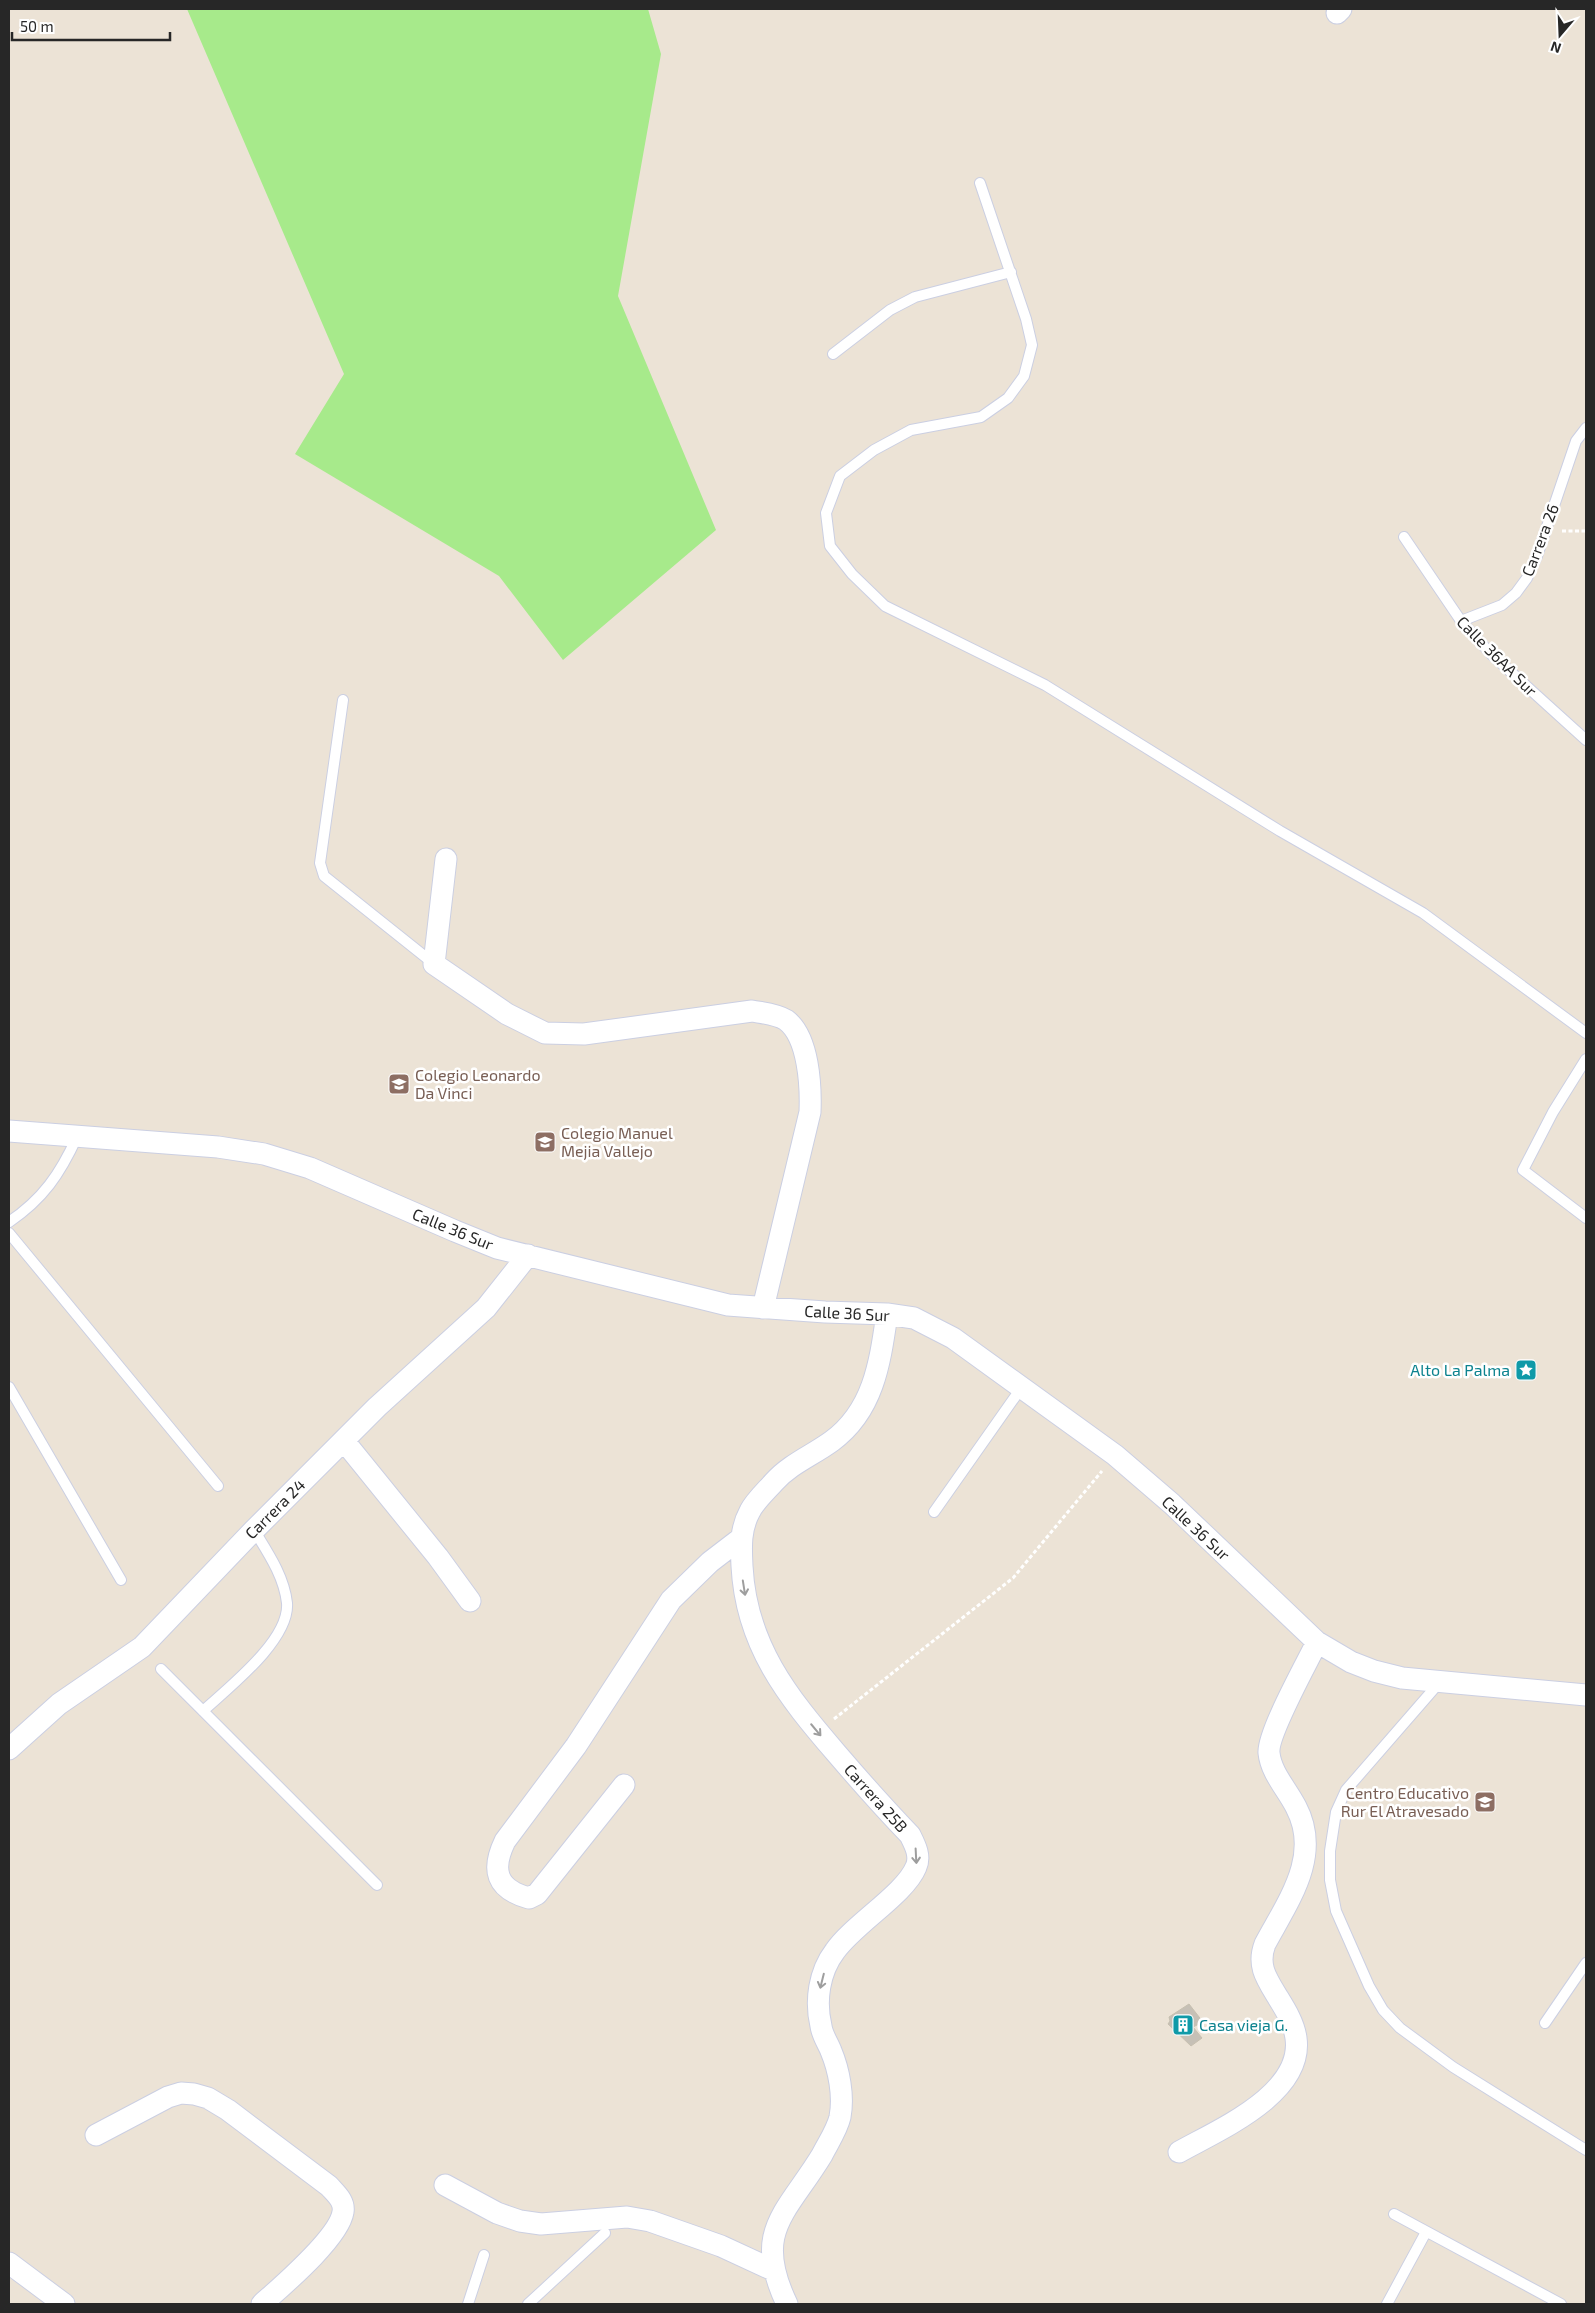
<svg xmlns="http://www.w3.org/2000/svg" width="1595" height="2313" font-family="'Exo 2',sans-serif">
  <style>
    .green { fill: #a7ea8b }
    .building { fill: #c6c0b6; stroke: #c7c0b0 }
    .lines { fill: none; stroke-linecap: round; stroke-linejoin: round }
    .service-casing { stroke: #cbcfe2; stroke-width: 12 }
    .minor-casing { stroke: #cbcfe2; stroke-width: 23 }
    .path { stroke: #fff; stroke-width: 3; stroke-dasharray: 4 2.5; stroke-linecap: butt }
    .service { stroke: #fff; stroke-width: 10 }
    .minor { stroke: #fff; stroke-width: 21 }
    .oneway { stroke: #9e9e9e }
    .labels { text-anchor: middle; stroke-width: 5; stroke-linejoin: round; paint-order: stroke }
    .street-label { font-size: 16px; fill: #272727; stroke: #fff }
    .education-label { font-size: 16px; fill: #785e54; stroke: #fff; text-anchor: start }
    .culture-label { font-size: 16px; fill: #0d838f; stroke: #fff; text-anchor: end }
  </style>
  <rect width="100%" height="100%" fill="#ece3d6"/>
  <path class="green" d="M187 9H648L661 54 618 296 716 530 563 660 499 576 295 454 344 374Z"/>
  <path class="building" d="M1189 2004 1203 2022 1193 2027 1202 2038 1191 2046 1168 2024 1170 2021 1169 2017Z"/>
  <g class="lines">
    <g class="service-casing">
      <path id="service" d="M980 183 1026 319 1032 345 1024 376 1008 398 981 417 911 430 874 450 840 476 826 513 830 546 852 574 885 606 1045 685 1280 831 1423 913 1586 1033
        M833 354 890 310 915 297 1011 272
        M1404 537 1461 621 1491 654 1586 740
        M1461 621 1502 605 1516 593 1527 578 1537 556 1576 441 1586 428
        M343 700 320 863 324 876 433 963
        M1586 1059 1553 1112 1523 1170 1586 1218
        M9 1222C43 1199 60 1174 77 1137
        M9 1233 218 1486
        M9 1387 121 1580
        M934 1512 1022 1387
        M161 1669 377 1885
        M1439 1683 1346 1790 1336 1812 1330 1851V1880L1336 1911 1369 1986 1383 2010 1400 2028 1453 2067 1586 2150
        M203 1711C228 1688 290 1640 287 1603 284 1576 268 1553 254 1530
        M1545 2023 1586 1963
        M1394 2214 1561 2304
        M468 2304 484 2255
        M528 2304 605 2233
        M1387 2304 1426 2232"/>
    </g>
    <g class="minor-casing">
      <path id="minor" d="M1337 13 1341 9
        M446 859 434 964 507 1014 545 1033 584 1034 752 1011C763 1013 776 1014 786 1020 809 1037 811 1087 810 1112L763 1308
        M9 1131 218 1147 264 1154 310 1168 455 1231 497 1248 728 1305 825 1312 887 1314 914 1318 953 1338 1115 1455 1172 1504 1317 1642 1351 1662 1374 1671 1402 1678 1586 1695
        M344 1441 438 1557 470 1601
        M9 1749 59 1704 142 1647 254 1530 377 1407 486 1308 528 1255
        M624 1785 537 1894 529 1898C496 1889 491 1870 505 1841L576 1746 671 1600 710 1562 740 1539
        M96 2135 168 2097 181 2093 194 2094 208 2098 228 2110 329 2186C336 2194 345 2201 343 2212 339 2238 282 2286 262 2304
        M1179 2152C1218 2130 1304 2094 1296 2038 1294 2023 1285 2009 1277 1996 1266 1978 1257 1965 1265 1944 1288 1901 1322 1856 1296 1807 1287 1789 1271 1773 1269 1753 1267 1734 1307 1663 1317 1642
        M445 2185 497 2213 520 2221 541 2224 627 2217 650 2221 721 2246 773 2270
        M9 2263 64 2304
        M787 2304C752 2231 786 2214 822 2155 828 2143 837 2130 840 2117 844 2096 839 2070 831 2051 828 2043 822 2035 821 2026 815 2001 819 1972 835 1951 854 1924 905 1894 916 1867 921 1856 915 1845 910 1835 885 1809 861 1782 837 1754 787 1696 746 1645 742 1566 741 1547 740 1529 750 1511 755 1501 766 1491 774 1482 790 1464 813 1455 832 1441 874 1410 880 1362 887 1314"/>
    </g>
    <path class="path" d="M1562 531H1586
      M834 1719 1013 1578 1102 1471"/>
    <use href="#service" class="service"/>
    <use href="#minor" class="minor"/>
  </g>
  <defs><path id="oneway-shaft" d="M-6 0H5M1.5-3L5.5 0L1.5 3" fill="none" stroke-width="1.6" stroke-linecap="round" stroke-linejoin="round" transform="scale(1.25)"/></defs>
  <g class="oneway">
    <use href="#oneway-shaft" transform="translate(744 1588) rotate(81)"/>
    <use href="#oneway-shaft" transform="translate(816 1730) rotate(50)"/>
    <use href="#oneway-shaft" transform="translate(916 1856) rotate(87)"/>
    <use href="#oneway-shaft" transform="translate(822 1981) rotate(104)"/>
  </g>
  <defs>
    <g id="school-square" transform="scale(1.125)"><rect x="-9" y="-9" width="18" height="18" rx="4" fill="#8d6e63" stroke="#fff"/><path d="M0-5L7-2L0 1L-7-2ZM-4 1L0 2.5L4 1V4Q0 6-4 4Z" fill="#fff"/></g>
    <g id="sight-square" transform="scale(1.125)"><rect x="-9" y="-9" width="18" height="18" rx="4" fill="#0f9aa8" stroke="#fff"/><path d="M0-6L1.8-2.2L6-1.7L2.9 1.2L3.7 5.4L0 3.3L-3.7 5.4L-2.9 1.2L-6-1.7L-1.8-2.2Z" fill="#fff"/></g>
    <g id="building-square" transform="scale(1.125)"><rect x="-9" y="-9" width="18" height="18" rx="4" fill="#0f9aa8" stroke="#fff"/><path d="M-4-6H4V6H1V3H-1V6H-4ZM-2.5-4.3h1.7v1.8h-1.7ZM.8-4.3h1.7v1.8H.8ZM-2.5-1h1.7V.8h-1.7ZM.8-1h1.7V.8H.8Z" fill="#fff"/></g>
  </defs>
  <g fill-rule="evenodd">
    <use href="#school-square" x="399" y="1084"/>
    <use href="#school-square" x="545" y="1142"/>
    <use href="#sight-square" x="1526" y="1370"/>
    <use href="#school-square" x="1485" y="1802"/>
    <use href="#building-square" x="1183" y="2025"/>
  </g>
  <g class="labels">
    <g class="street-label">
      <text transform="translate(1540 540) rotate(-69)" y="6">Carrera 26</text>
      <text transform="translate(1497 656) rotate(45)" y="6">Calle 36AA Sur</text>
      <text transform="translate(453 1229) rotate(22)" y="6">Calle 36 Sur</text>
      <text transform="translate(847 1313) rotate(3)" y="6">Calle 36 Sur</text>
      <text transform="translate(275 1509) rotate(-45)" y="6">Carrera 24</text>
      <text transform="translate(1196 1528) rotate(43)" y="6">Calle 36 Sur</text>
      <text transform="translate(876 1798) rotate(48)" y="6">Carrera 25B</text>
    </g>
    <g class="education-label">
      <text x="415" y="1081">Colegio Leonardo<tspan x="415" dy="18">Da Vinci</tspan></text>
      <text x="561" y="1139">Colegio Manuel<tspan x="561" dy="18">Mejia Vallejo</tspan></text>
      <text x="1469" y="1799" text-anchor="end">Centro Educativo<tspan x="1469" dy="18">Rur El Atravesado</tspan></text>
    </g>
    <g class="culture-label">
      <text x="1510" y="1376">Alto La Palma</text>
      <text x="1199" y="2031" text-anchor="start">Casa vieja G.</text>
    </g>
  </g>
  <rect width="1595" height="2313" fill="none" stroke="#272727" stroke-width="20"/>
  <g transform="translate(1560 35) rotate(199)" stroke="#ffffff" stroke-width="4" paint-order="stroke">
  <path d="M0-4L9 19L0 12L-9 19Z" fill="#272727"/>
  <text y="-8" font-size="14" font-weight="bold" text-anchor="middle" fill="#272727">N</text>
  </g>
  <path d="M12 32v8h158v-8" fill="none" stroke="#272727" stroke-width="2.5"/>
  <text x="20" y="32" font-size="15" fill="#272727" stroke="#ffffff" stroke-width="4" paint-order="stroke">50 m</text>
</svg>
